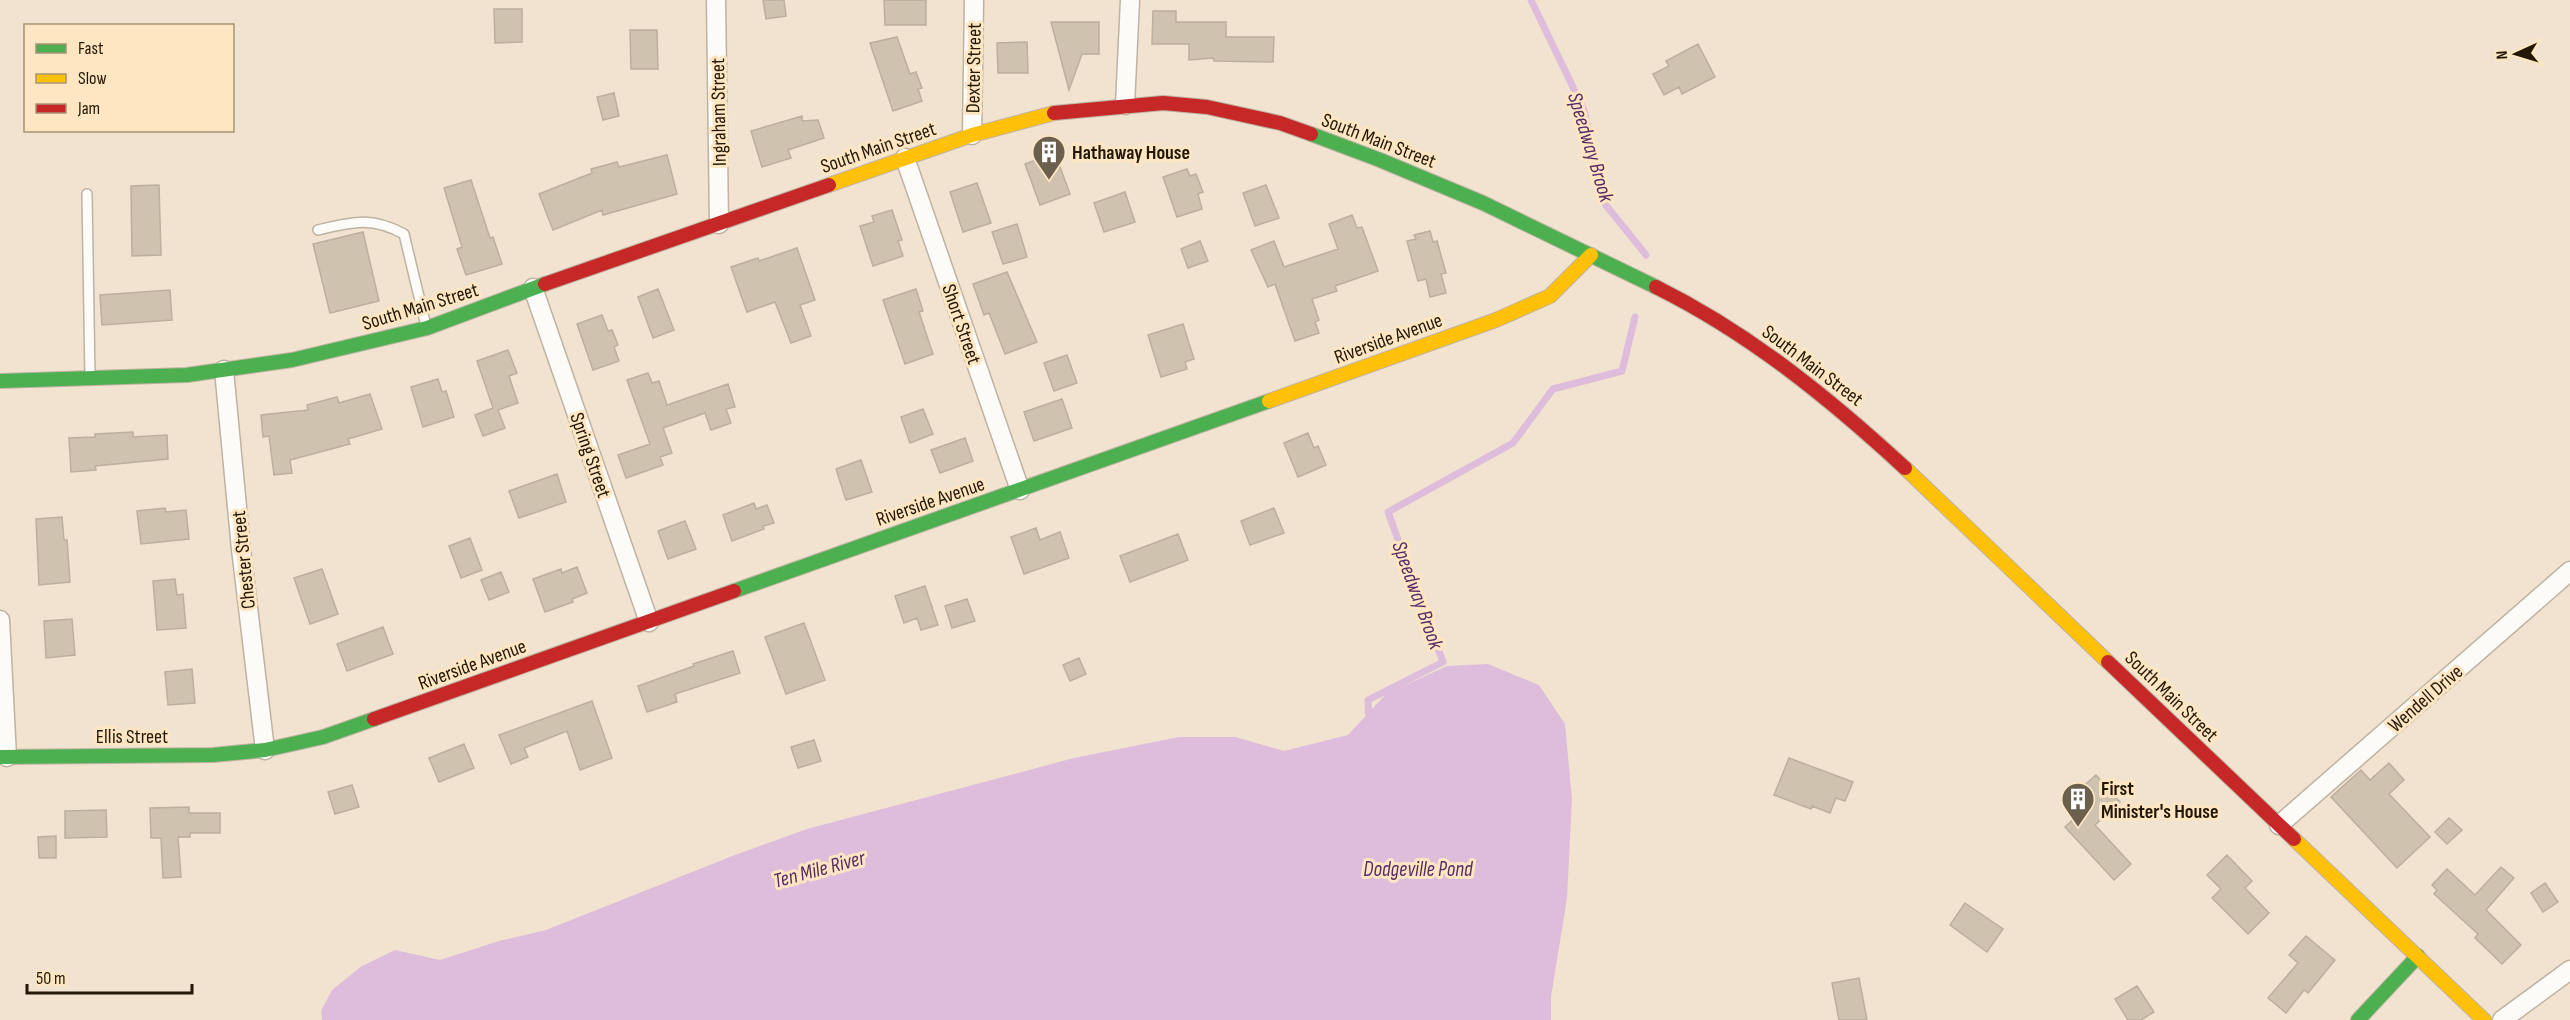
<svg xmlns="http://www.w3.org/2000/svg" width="2570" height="1020" font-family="'Sofia Sans Condensed',sans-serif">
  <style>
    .water { fill: #ddbddb }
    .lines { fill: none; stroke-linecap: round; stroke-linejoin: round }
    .stream { stroke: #ddbddb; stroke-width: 7 }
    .building { fill: #cfc2af; stroke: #bbaf9e; stroke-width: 1.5 }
    .lane-casing { stroke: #beb3a2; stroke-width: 12 }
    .street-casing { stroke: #beb3a2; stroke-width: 21 }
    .fast-casing { stroke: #beb3a2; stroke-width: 16 }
    .slow-casing { stroke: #beb3a2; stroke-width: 16 }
    .jam-casing { stroke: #beb3a2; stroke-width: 16 }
    .lane { stroke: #fdfbf8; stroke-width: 9 }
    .street { stroke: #fdfbf8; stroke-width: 18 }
    .fast { stroke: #4caf50; stroke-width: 14 }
    .slow { stroke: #ffc107; stroke-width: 14 }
    .jam { stroke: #c62828; stroke-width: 14 }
    .labels { text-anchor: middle; stroke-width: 6; stroke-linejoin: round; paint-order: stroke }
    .street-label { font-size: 20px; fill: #231807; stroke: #fee6c2 }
    .poi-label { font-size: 20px; font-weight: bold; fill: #231807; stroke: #fee6c2; text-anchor: start }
    .water-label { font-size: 21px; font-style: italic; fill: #592a66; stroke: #fee6c2 }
  </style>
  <rect width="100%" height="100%" fill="#f1e3cf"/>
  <path class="water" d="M1488 664 1539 685 1565 724 1572 799 1567 898 1551 997V1020H322L321 1011 332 990 362 966 395 950 440 960 499 941 546 930 735 855 807 829 1074 758 1179 737H1235L1284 751 1348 735 1386 694 1447 666Z"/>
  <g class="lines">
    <path class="stream" d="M1531 0 1584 110 1605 204 1646 255
      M1369 720 1368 700 1443 662 1388 512 1513 443 1553 389 1622 371 1635 317"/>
  </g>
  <path class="building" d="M763 0H784L786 16 766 19Z
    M884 0H926V25H885Z
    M494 9H522V42L495 43Z
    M1153 11H1176V22H1226V37H1274L1273 62 1214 61 1213 58 1189 60V44H1152Z
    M1051 22H1099V54H1082L1069 90Z
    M630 30H657L658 69H631Z
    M897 37 910 74 916 72 922 88 918 89 922 101 893 111 870 43Z
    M1027 42 1028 73H998L997 43Z
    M1698 44 1715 77 1682 94 1679 87 1664 95 1653 74 1669 66 1666 61Z
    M614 93 619 116 603 120 597 97Z
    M802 116V121L818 120 824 138 788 150 791 158 762 167 751 131Z
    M667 155 677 194 603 215 602 210 553 230 539 194 592 173 591 169 617 162 619 167Z
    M1050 155 1055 169 1060 167 1070 194 1040 205 1025 164Z
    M1187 169 1190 176 1196 174 1203 192 1198 194 1202 209 1177 217 1163 177Z
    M471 180 490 238 493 237 502 264 466 275 457 249 462 247 444 188Z
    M977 183 991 223 963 232 950 192Z
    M159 185 161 255 132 256 131 186Z
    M1266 185 1279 218 1255 226 1243 193Z
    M1125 192 1135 222 1104 232 1094 203Z
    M892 210 902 240 898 241 903 256 873 266 860 226 874 222 872 216Z
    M1352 215 1357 228 1362 227 1378 271 1335 286 1337 291 1312 299 1319 320 1315 322 1319 333 1295 341 1275 284 1268 287 1251 250 1274 241 1284 267 1338 249 1329 224Z
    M1017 224 1027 257 1003 264 992 232Z
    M1430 231 1433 242 1437 241 1446 273 1441 274 1446 293 1430 297 1426 279 1418 281 1407 241 1416 239 1414 235Z
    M363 232 379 301 330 313 313 244Z
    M1200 241 1208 261 1188 268 1181 249Z
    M797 248 815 300 800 305 811 336 791 343 775 302 747 312 731 267 758 258 759 261Z
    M1007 272 1037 342 1005 354 989 313 984 315 973 284Z
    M658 289 674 330 653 338 638 297Z
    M916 289 923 311 919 312 933 354 905 364 883 300Z
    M170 290 172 320 102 325 100 295Z
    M602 315 608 331 612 330 618 345 614 347 619 361 593 370 577 324Z
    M1183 324 1194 359 1185 362 1187 369 1161 377 1148 335Z
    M508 350 517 373 509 376 518 403 498 410 505 428 483 436 475 415 493 408 477 361Z
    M1067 355 1077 383 1054 391 1044 363Z
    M648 373 652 383 659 381 667 405 728 384 735 407 726 409 731 423 711 430 705 413 663 428 672 453 660 457 663 465 626 478 618 455 650 444 627 380Z
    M438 379 442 392 446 391 454 417 423 427 411 387Z
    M370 394 382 429 348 439 350 444 290 460 292 473 274 475 269 436 263 437 261 415 308 410 307 405 337 397 339 403Z
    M1062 399 1072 428 1034 441 1024 412Z
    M923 409 933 434 910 443 901 417Z
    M133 432V437L167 435 168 459 95 466 96 470 71 472 69 438 95 437V434Z
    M1308 433 1314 448 1318 446 1326 465 1298 477 1284 443Z
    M965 438 973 461 940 473 931 450Z
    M861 460 872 492 846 500 836 469Z
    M557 474 566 502 519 518 509 491Z
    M754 503 756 509 767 505 774 523 763 526 764 529 732 541 723 515Z
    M165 508 166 512 186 510 189 539 141 544 137 511Z
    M1274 508 1284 533 1250 545 1241 521Z
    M62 517 64 540H67L70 582 39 585 36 519Z
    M685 521 696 549 668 559 658 531Z
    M1036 528 1040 540 1060 532 1069 558 1024 574 1011 537Z
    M1178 534 1188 560 1130 582 1120 556Z
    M470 538 482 570 461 578 449 546Z
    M577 567 587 593 572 599 573 602 545 612 533 579 561 569 562 573Z
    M322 569 338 614 310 624 294 578Z
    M501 572 509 592 489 600 481 580Z
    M175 579 177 595 183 594 186 628 157 630 153 581Z
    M925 586 938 625 921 630 917 618 904 623 895 596Z
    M967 599 975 621 952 628 945 606Z
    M72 619 75 655 46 658 44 621Z
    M804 623 825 680 786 694 765 637Z
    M383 627 393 654 347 671 337 644Z
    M733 651 740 673 675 694 677 702 647 712 638 686 694 666 693 664Z
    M1079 658 1086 674 1070 681 1063 665Z
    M192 669 195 703 168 705 165 672Z
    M592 701 612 758 580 770 567 731 524 748 528 757 511 764 499 735Z
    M814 740 821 761 798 768 791 747Z
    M464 744 474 768 439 782 429 758Z
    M1789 758 1853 782 1845 801 1836 798 1830 813 1812 806 1811 809 1774 795Z
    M2389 763 2404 780 2389 794 2430 837 2397 868 2331 797 2361 770 2370 780Z
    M2096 775 2120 802 2095 825 2131 864 2114 880 2065 827 2083 810 2071 797Z
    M352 785 359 807 335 814 328 792Z
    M189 807V813H220V833H190V837H178L181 877 163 878 161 838H151L150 808Z
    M106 810 107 837 65 838V811Z
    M2449 818 2462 830 2447 844 2435 832Z
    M56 836V858H39L38 837Z
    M2227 855 2252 881 2245 888 2269 913 2248 934 2212 898 2221 889 2207 875Z
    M2501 867 2514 878 2486 910 2521 945 2502 964 2475 938 2478 934 2434 894 2437 890 2432 885 2447 869 2475 895Z
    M2545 883 2558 902 2543 912 2531 893Z
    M1965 903 2003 929 1987 952 1950 925Z
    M2306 936 2335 960 2308 993 2304 990 2286 1013 2268 998 2298 963 2289 955Z
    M1859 978 1867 1020H1839L1832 983Z
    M2137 986 2154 1012 2141 1020H2128L2115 999Z"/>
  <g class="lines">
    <g class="lane-casing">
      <path id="lane" d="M87 194 90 377
        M318 230C352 222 371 216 404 234L426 326"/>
    </g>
    <g class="street-casing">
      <path id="street" d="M716 0 719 224
        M1125 105 1130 0
        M972 135 974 0
        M905 158 1020 490
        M533 288 649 622
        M224 370 241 549 265 750
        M0 620 7 757
        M2279 825 2570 571
        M2502 1020 2570 970"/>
    </g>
    <g class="fast-casing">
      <path id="fast" d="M1311 134 1380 160 1483 203 1656 287
        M0 381 187 375 292 360 427 328 545 284
        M734 591 1269 401
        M0 757 213 755 265 750 323 737 374 719
        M2358 1020 2418 956"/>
    </g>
    <g class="slow-casing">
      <path id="slow" d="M829 185 972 135 1054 113
        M1269 401 1496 320 1550 296 1591 255
        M1905 468 2108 662
        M2294 839 2484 1020"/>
    </g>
    <g class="jam-casing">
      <path id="jam" d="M1054 113 1163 103 1207 107 1280 123 1311 134
        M545 284 829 185
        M1656 287C1749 333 1829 398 1905 468
        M2108 662 2294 839
        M374 719 734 591"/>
    </g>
    <use href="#lane" class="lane"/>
    <use href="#street" class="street"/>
    <use href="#fast" class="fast"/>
    <use href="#slow" class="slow"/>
    <use href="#jam" class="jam"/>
  </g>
  <defs>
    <g id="building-pin" transform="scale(1.725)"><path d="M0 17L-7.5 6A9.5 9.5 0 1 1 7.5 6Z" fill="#6b5f4d" stroke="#fee6c2"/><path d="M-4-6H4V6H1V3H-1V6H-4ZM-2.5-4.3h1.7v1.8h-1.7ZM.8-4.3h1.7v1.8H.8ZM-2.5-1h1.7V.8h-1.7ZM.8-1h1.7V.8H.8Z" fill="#fff"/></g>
  </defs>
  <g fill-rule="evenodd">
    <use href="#building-pin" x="1049" y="152"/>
    <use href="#building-pin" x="2078" y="799"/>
  </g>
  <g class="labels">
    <g class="street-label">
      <text transform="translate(973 68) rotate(-89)" y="7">Dexter Street</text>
      <text transform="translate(718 112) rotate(-91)" y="7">Ingraham Street</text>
      <text transform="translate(1379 140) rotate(21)" y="7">South Main Street</text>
      <text transform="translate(878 147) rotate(-19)" y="7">South Main Street</text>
      <text transform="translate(420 306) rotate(-17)" y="7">South Main Street</text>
      <text transform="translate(962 324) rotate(71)" y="7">Short Street</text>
      <text transform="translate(1388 338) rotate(-20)" y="7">Riverside Avenue</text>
      <text transform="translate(1813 365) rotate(37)" y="7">South Main Street</text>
      <text transform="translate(591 455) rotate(71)" y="7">Spring Street</text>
      <text transform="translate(930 501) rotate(-19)" y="7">Riverside Avenue</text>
      <text transform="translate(243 560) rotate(-96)" y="7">Chester Street</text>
      <text transform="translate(472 664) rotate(-20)" y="7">Riverside Avenue</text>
      <text transform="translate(2172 696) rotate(44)" y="7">South Main Street</text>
      <text transform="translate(2425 698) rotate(-41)" y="7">Wendell Drive</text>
      <text x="132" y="743">Ellis Street</text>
    </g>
    <g class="poi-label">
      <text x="1072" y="159">Hathaway House</text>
      <text x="2101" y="795">First<tspan x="2101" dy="23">Minister's House</tspan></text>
    </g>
    <g class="water-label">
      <text transform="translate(1591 147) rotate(73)" y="7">Speedway Brook</text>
      <text transform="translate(1418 595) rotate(70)" y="7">Speedway Brook</text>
      <text transform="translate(819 869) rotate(-15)" y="7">Ten Mile River</text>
      <text x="1418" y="876">Dodgeville Pond</text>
    </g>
  </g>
  <rect x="24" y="24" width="210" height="108" fill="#fee6c2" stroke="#a69477" stroke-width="1.5"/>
  <rect x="36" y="44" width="30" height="9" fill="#4caf50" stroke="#a69477" stroke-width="1.5"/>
  <text x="78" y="54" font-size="18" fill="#231807">Fast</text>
  <rect x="36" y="74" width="30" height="9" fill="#ffc107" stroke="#a69477" stroke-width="1.5"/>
  <text x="78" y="84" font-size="18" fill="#231807">Slow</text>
  <rect x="36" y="104" width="30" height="9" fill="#c62828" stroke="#a69477" stroke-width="1.5"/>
  <text x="78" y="114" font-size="18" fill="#231807">Jam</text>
  <g transform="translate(2516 54) rotate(266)" stroke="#fee6c2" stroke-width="4.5" paint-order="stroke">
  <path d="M0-4.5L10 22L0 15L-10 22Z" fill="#231807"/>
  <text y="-9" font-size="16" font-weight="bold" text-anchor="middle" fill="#231807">N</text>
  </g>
  <path d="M27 984v9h165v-9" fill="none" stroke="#231807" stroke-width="3"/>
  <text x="36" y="984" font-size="18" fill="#231807" stroke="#fee6c2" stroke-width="4.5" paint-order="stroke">50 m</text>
</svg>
